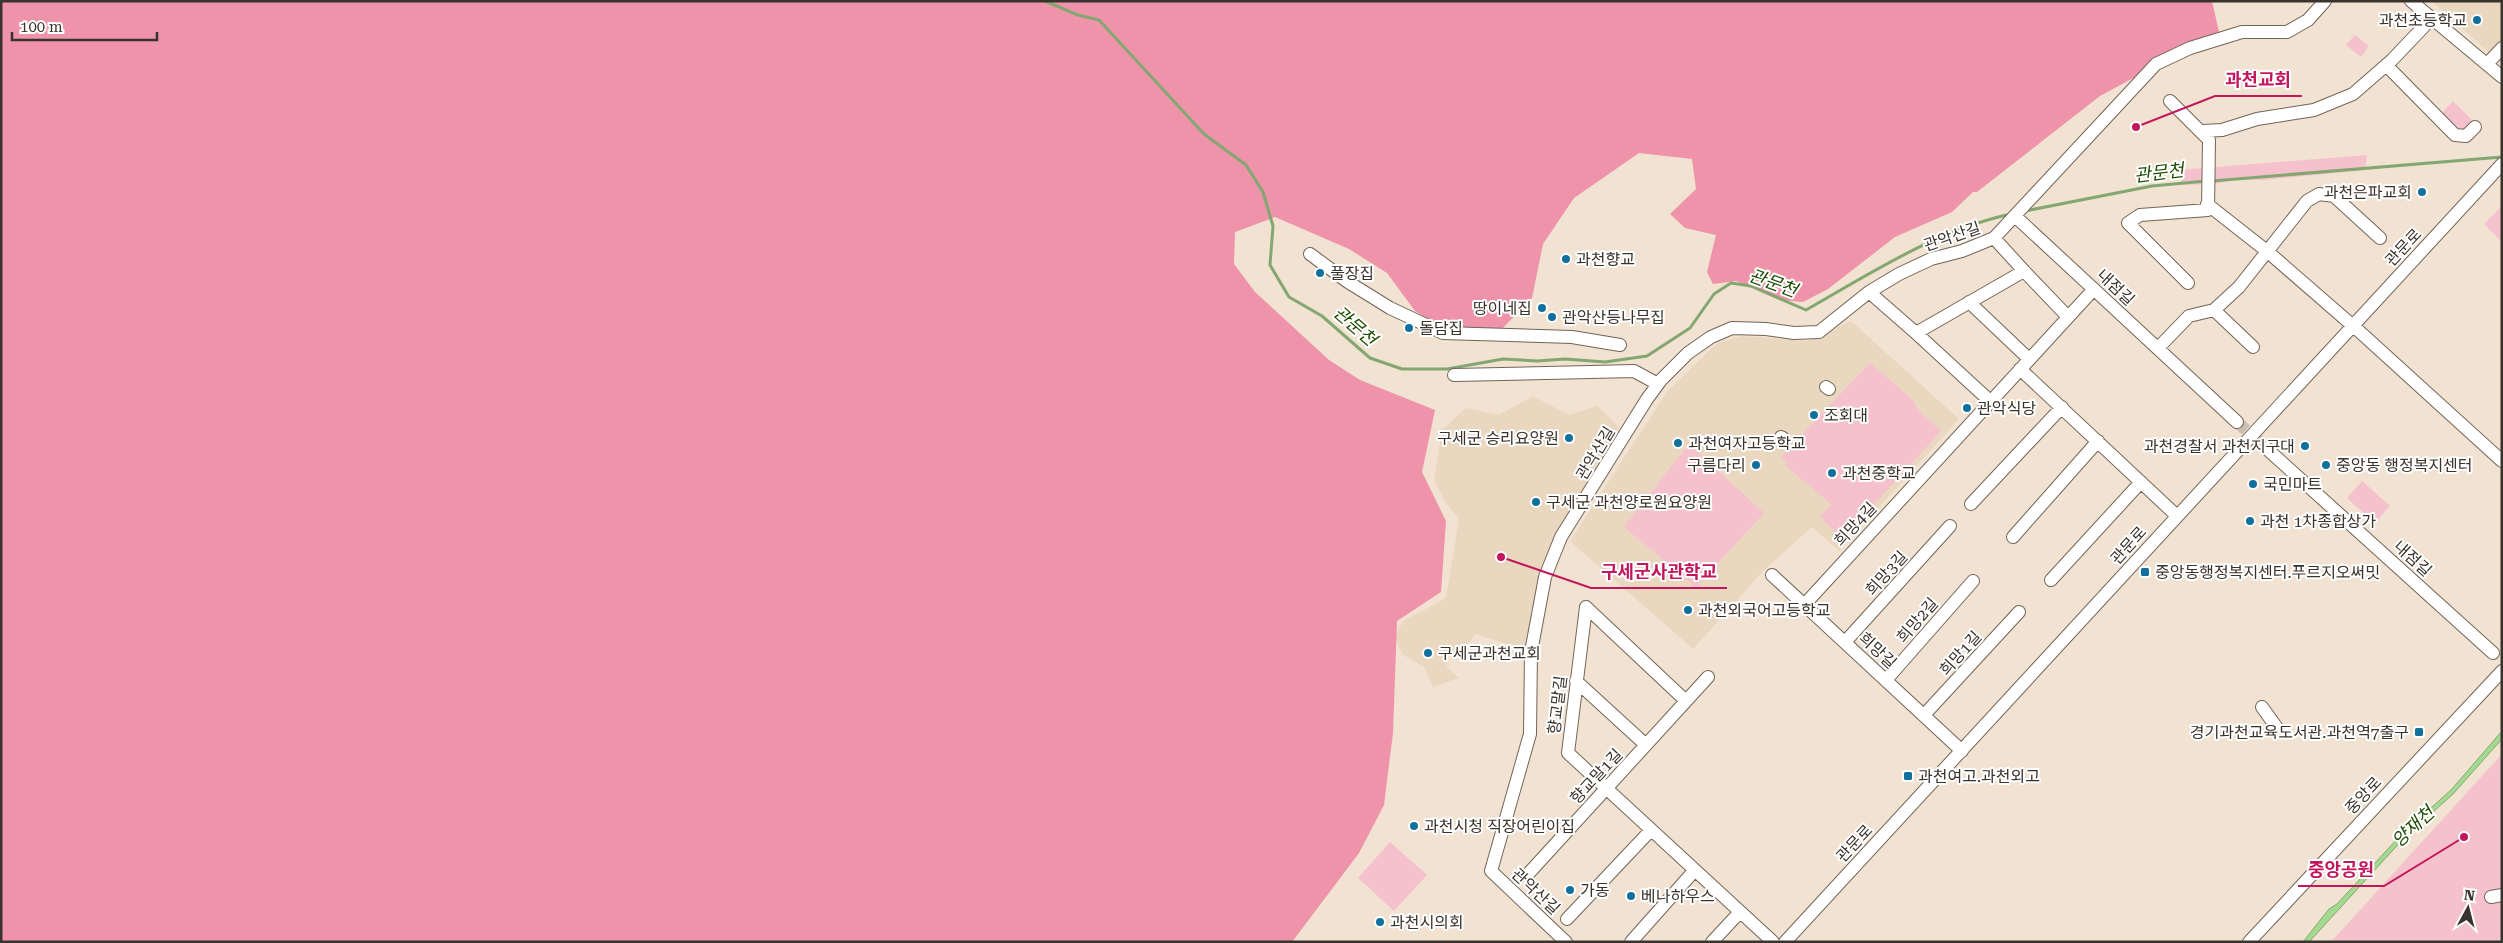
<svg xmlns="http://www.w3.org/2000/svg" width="2503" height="943" font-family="'Roboto Serif','Noto Sans KR',serif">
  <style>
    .built { fill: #ead7c0 }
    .green { fill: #f5c1cc }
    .forest { fill: #ee93a9 }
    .water { fill: #a4d990; stroke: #84a772 }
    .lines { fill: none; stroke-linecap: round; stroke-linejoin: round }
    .stream { stroke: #84a772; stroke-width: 3 }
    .minor-tunnel { stroke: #ccbfb0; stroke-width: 12; stroke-dasharray: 12 6; stroke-linecap: butt }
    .minor-casing { stroke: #726557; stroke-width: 14 }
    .minor { stroke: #fff; stroke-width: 12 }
    .poi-dot { fill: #11709e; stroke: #fff; stroke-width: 2 }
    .labels { text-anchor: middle; stroke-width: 4; stroke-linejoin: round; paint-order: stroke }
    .poi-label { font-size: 16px; fill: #38332c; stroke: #fff; text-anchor: start }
    .street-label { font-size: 16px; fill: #38332c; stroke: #fff }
    .water-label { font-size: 18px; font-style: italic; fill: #1c4c00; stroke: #fff }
    .leader { fill: none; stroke: #c2185b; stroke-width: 2 }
    .callout-dot { fill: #c2185b; stroke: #fff; stroke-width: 2 }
    .callout-label { font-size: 18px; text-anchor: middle; font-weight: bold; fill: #c2185b; stroke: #fff; stroke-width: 4; stroke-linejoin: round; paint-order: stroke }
  </style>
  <rect width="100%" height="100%" fill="#f1e2d1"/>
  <path class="built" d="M2431 1H2502V39L2489 52Z
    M1851 321 1959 419 1839 551 1812 527 1763 571 1693 649 1570 541 1667 392 1716 344 1742 336 1808 341Z
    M1533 396 1569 415 1597 406 1619 427 1587 480 1585 497 1558 537 1530 651 1475 634 1470 642 1448 655 1447 667 1459 678 1433 687 1424 667 1402 654 1395 637 1403 621 1446 598 1459 519 1444 500 1434 480 1442 430 1466 408 1499 415Z"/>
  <path class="green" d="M2355 35 2369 46 2361 57 2346 45Z
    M2453 101 2473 121 2463 132 2442 113Z
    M2367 155 2365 170 2262 180 2235 179 2215 184 2182 185 2179 170Z
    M2502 206V239L2501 241 2484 224Z
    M1870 363 1912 399 1919 411 1941 431 1842 539 1820 517 1831 504 1785 465 1787 462 1781 457Z
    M1689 444 1764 513 1696 587 1624 527Z
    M2362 481 2390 506 2375 523 2347 498Z
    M2502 754V937L2497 942H2331Z
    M1390 842 1427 875 1394 911 1358 878Z"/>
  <path class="forest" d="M1 1H2212L2219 32 2100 96 1977 192H1973L1952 212 1895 237 1828 289 1803 302 1779 300 1736 281 1713 284 1707 272 1716 235 1685 228 1670 214 1696 189 1692 159 1639 153 1574 198 1543 244 1532 298 1497 334H1452L1415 311 1387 273 1349 249 1275 217 1235 232 1234 264 1255 292 1329 360 1360 380 1435 410 1422 472 1446 521 1441 592 1397 621 1393 733 1384 805 1359 853 1292 942H1Z"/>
  <path class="water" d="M2502 731V739L2453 794 2404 838 2309 942H2303L2329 909 2337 904 2400 836 2452 789Z"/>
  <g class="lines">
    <path class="stream" d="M1045 1 1078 15 1099 20 1204 134 1246 165 1263 192 1273 226 1270 265 1289 297 1322 316 1370 358 1402 369H1447L1503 359 1537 361 1565 359 1605 362 1647 356 1690 328 1714 294 1731 283 1751 286 1806 310C1871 273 1937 230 2011 214
      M2212 181 2502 157
      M2025 211 2152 186 2206 181"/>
    <path class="minor-tunnel" d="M2237 422 2266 448"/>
    <g class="minor-casing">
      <path id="minor" d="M2411 1 2502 77
        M2487 64 2502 48
        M2386 65 2455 135 2466 136 2475 127
        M2170 101 2209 140 2208 210 2140 215 2128 223 2188 283
        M2203 131 2222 130 2257 119 2314 110 2353 94 2392 60 2431 19
        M2207 204 2268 252 2360 332 2502 461
        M2016 217 2237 422
        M1994 238 2024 271
        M1310 254 1348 282 1390 308 1443 333 1572 337 1620 345
        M1869 292 1916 333
        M1969 302 2029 359
        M2214 310 2253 347
        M2158 348 2189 316 2214 310 2239 287 2307 201 2319 194 2334 196 2380 238
        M2020 369 2177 516
        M1454 375 1634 371 1658 384
        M1826 387 1829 389
        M1991 402 1916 333 2024 271 2068 317
        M1781 437 1783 438
        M2266 448 2493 653
        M1971 504 2062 407
        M2013 537 2098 441
        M1772 575 1962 751
        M2051 580 2141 482
        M1805 604 2094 289
        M1586 607 1568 753 1773 942
        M1586 607 1686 701
        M1845 642 1950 526
        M1886 680 1973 581
        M1576 681 1646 745
        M2262 707 2277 728
        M1924 715 2019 612
        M1529 873 1708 677
        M2491 897 2502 895
        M1567 919 1651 830
        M1566 942 1491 871 1530 734 1531 652 1545 577 1561 537 1647 399 1661 380 1688 353 1711 337 1732 328 1766 329 1794 333 1819 332 1869 292 1899 274 1931 259 1962 251 1994 238 2156 64 2190 48 2242 32H2287L2308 20 2325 1
        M1631 942 1694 871
        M1712 942 1739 913
        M1785 942 2502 164
        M2249 942 2502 671"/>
    </g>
    <use href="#minor" class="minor"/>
  </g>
  <g class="poi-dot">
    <circle cx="2477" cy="20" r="5"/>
    <circle cx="2422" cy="192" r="5"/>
    <circle cx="1566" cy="259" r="5"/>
    <circle cx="1320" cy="273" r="5"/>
    <circle cx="1542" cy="308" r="5"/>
    <circle cx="1552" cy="317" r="5"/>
    <circle cx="1409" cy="328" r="5"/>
    <circle cx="1967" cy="408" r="5"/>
    <circle cx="1814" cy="415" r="5"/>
    <circle cx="1569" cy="438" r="5"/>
    <circle cx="1678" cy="443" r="5"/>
    <circle cx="2305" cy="446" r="5"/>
    <circle cx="1756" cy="465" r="5"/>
    <circle cx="2326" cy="465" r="5"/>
    <circle cx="1832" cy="473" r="5"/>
    <circle cx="2253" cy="484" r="5"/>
    <circle cx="1536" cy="502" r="5"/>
    <circle cx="2250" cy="521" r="5"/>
    <rect x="2140" y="567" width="10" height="10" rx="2.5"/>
    <circle cx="1688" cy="610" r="5"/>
    <circle cx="1428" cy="653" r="5"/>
    <rect x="2414" y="727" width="10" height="10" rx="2.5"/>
    <rect x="1903" y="771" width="10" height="10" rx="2.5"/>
    <circle cx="1414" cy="826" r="5"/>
    <circle cx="1570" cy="890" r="5"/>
    <circle cx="1631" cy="896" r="5"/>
    <circle cx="1380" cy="922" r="5"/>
  </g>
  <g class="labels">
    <g class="poi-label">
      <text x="2467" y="26" text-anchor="end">과천초등학교</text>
      <text x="2412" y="198" text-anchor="end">과천은파교회</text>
      <text x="1576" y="265">과천향교</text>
      <text x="1330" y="279">풀장집</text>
      <text x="1532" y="314" text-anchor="end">땅이네집</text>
      <text x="1562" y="323">관악산등나무집</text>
      <text x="1419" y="334">돌담집</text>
      <text x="1977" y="414">관악식당</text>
      <text x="1824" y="421">조회대</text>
      <text x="1559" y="444" text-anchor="end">구세군 승리요양원</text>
      <text x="1688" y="449">과천여자고등학교</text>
      <text x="2295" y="452" text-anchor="end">과천경찰서 과천지구대</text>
      <text x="1746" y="471" text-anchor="end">구름다리</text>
      <text x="2336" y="471">중앙동 행정복지센터</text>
      <text x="1842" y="479">과천중학교</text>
      <text x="2263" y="490">국민마트</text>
      <text x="1546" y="508">구세군 과천양로원요양원</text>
      <text x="2260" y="527">과천 1차종합상가</text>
      <text x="2155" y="578">중앙동행정복지센터.푸르지오써밋</text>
      <text x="1698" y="616">과천외국어고등학교</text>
      <text x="1438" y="659">구세군과천교회</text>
      <text x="2409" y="738" text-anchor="end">경기과천교육도서관.과천역7출구</text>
      <text x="1918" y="782">과천여고.과천외고</text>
      <text x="1424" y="832">과천시청 직장어린이집</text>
      <text x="1580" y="896">가동</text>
      <text x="1641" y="902">베나하우스</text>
      <text x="1390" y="928">과천시의회</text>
    </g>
    <g class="street-label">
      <text transform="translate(1952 236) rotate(-19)" y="6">관악산길</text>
      <text transform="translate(2403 247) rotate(-47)" y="6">관문로</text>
      <text transform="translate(2116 287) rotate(43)" y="6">내점길</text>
      <text transform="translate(1595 453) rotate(-59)" y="6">관악산길</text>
      <text transform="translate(1855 524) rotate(-47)" y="6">희망4길</text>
      <text transform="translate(2128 545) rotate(-48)" y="6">관문로</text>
      <text transform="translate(2413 558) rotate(42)" y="6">내점길</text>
      <text transform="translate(1886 573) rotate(-48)" y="6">희망3길</text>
      <text transform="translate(1917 620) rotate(-49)" y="6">희망2길</text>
      <text transform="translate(1878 650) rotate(43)" y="6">희망길</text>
      <text transform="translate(1960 653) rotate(-48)" y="6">희망1길</text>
      <text transform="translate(1557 705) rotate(-83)" y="6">향교말길</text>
      <text transform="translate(1596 776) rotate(-47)" y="6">향교말1길</text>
      <text transform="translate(2363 795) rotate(-47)" y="6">중앙로</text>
      <text transform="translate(1854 843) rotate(-47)" y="6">관문로</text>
      <text transform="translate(1536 891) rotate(43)" y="6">관악산길</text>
    </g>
    <g class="water-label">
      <text transform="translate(2159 173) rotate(-7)" y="6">관문천</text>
      <text transform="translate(1773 283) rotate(20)" y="6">관문천</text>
      <text transform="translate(1355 326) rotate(41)" y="6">관문천</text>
      <text transform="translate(2413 827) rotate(-43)" y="6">양재천</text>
    </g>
  </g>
  <path class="leader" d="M2136 127L2215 96H2302M1501 557L1591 588H1727M2464 837L2384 886H2298"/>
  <g class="callout-dot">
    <circle cx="2136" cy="127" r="5"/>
    <circle cx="1501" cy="557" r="5"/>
    <circle cx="2464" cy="837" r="5"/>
  </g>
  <g class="callout-label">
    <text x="2258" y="86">과천교회</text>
    <text x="1659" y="578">구세군사관학교</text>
    <text x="2341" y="876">중앙공원</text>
  </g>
  <rect width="2503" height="943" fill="none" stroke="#38332c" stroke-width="5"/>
  <g transform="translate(2468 908) rotate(7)" stroke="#ffffff" stroke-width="4" paint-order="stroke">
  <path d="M0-4L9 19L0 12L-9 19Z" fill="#38332c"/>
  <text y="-8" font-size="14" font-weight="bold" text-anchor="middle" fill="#38332c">N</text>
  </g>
  <path d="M12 32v8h145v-8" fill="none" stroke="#38332c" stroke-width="2.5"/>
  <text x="20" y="32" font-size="15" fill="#38332c" stroke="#ffffff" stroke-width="4" paint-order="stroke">100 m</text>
</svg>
